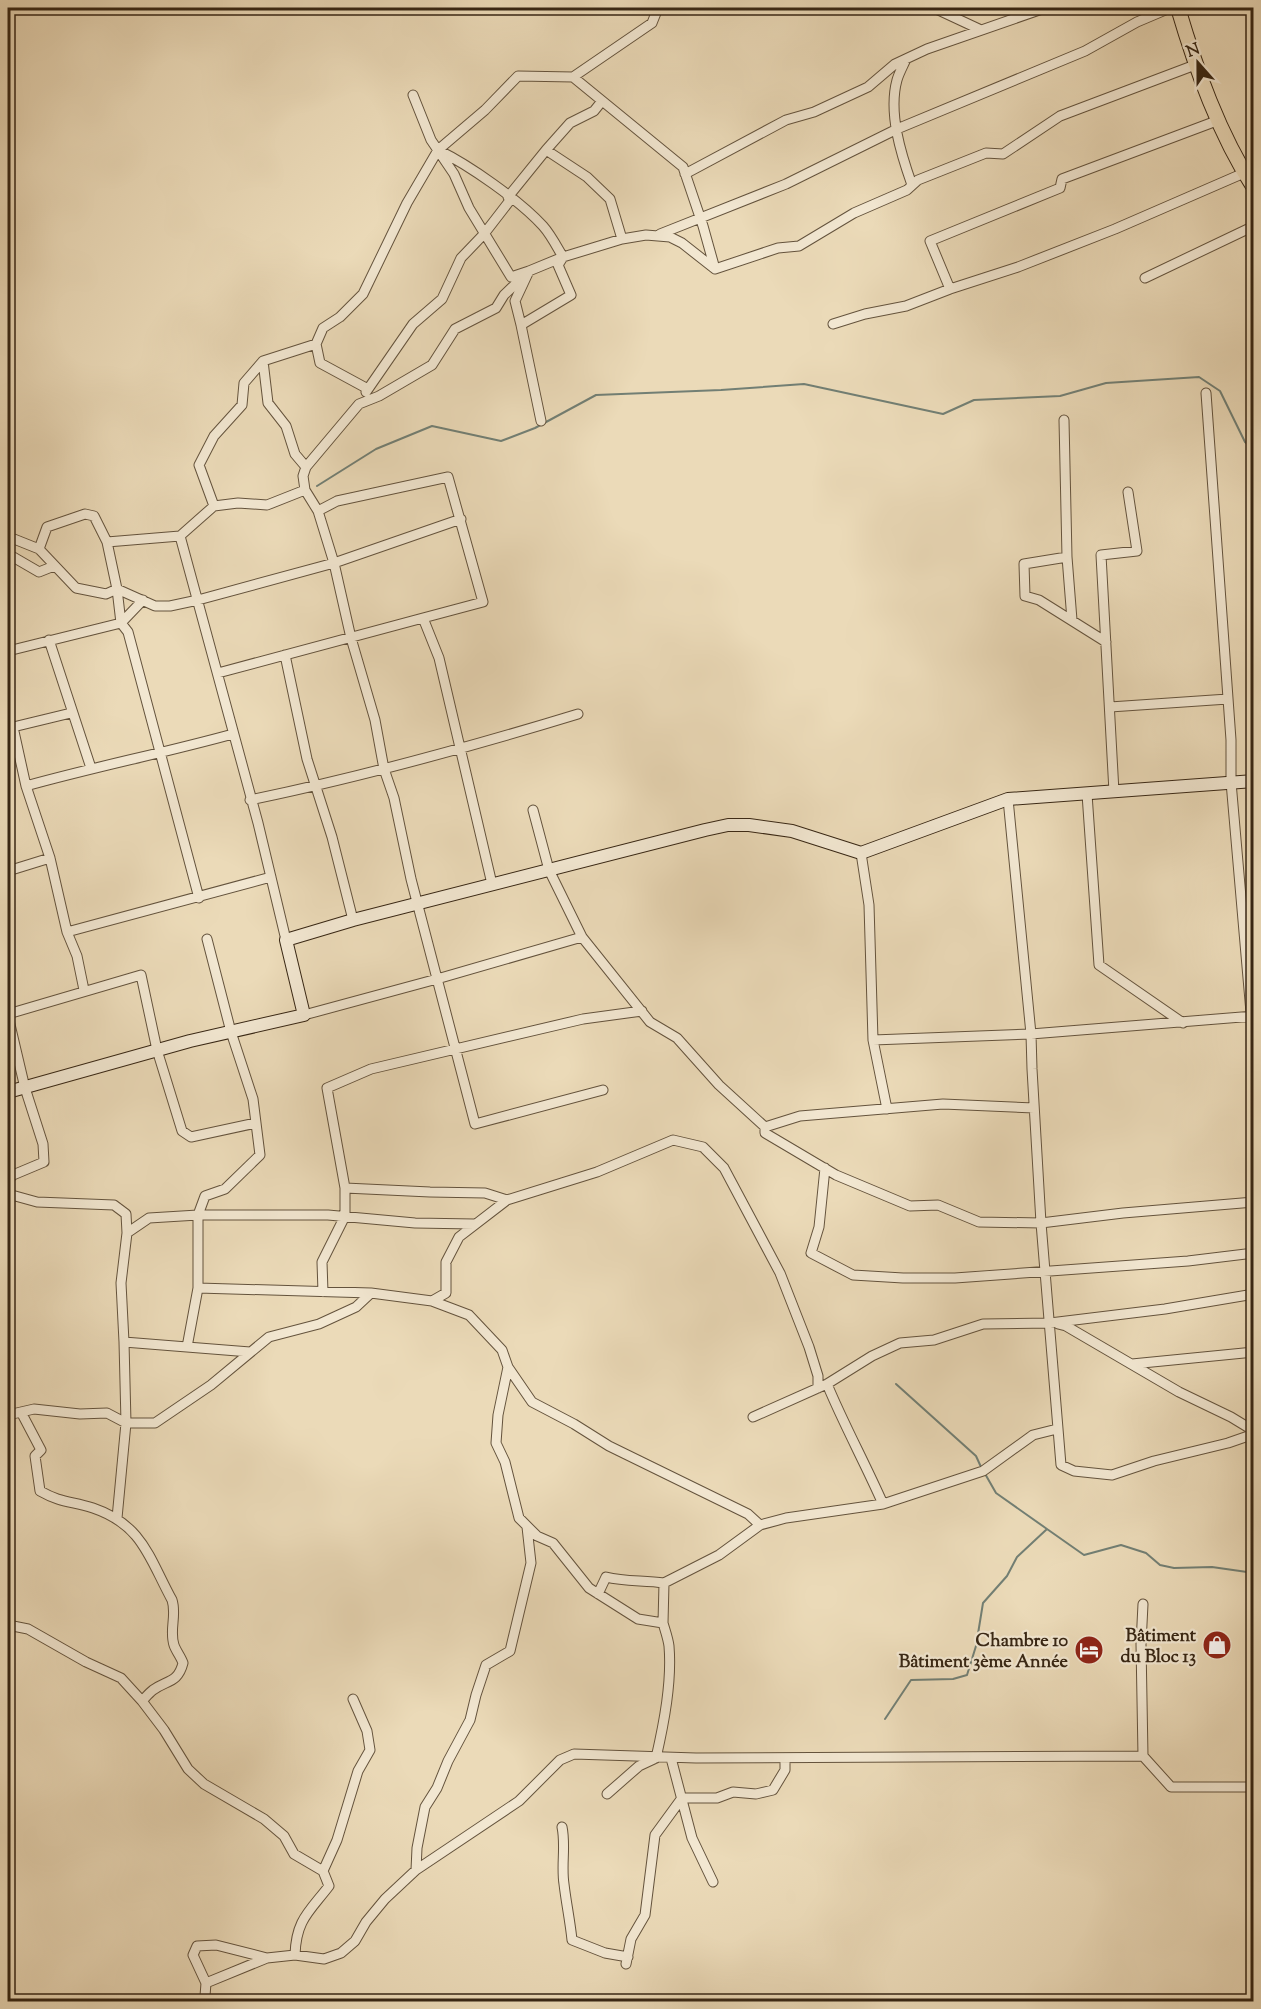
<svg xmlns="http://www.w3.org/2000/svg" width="1261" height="2009" font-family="'Sorts Mill Goudy',serif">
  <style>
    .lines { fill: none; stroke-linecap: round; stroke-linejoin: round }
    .stream { stroke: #727f74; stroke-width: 2 }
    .street-casing { stroke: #64533d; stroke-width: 11 }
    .secondary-casing { stroke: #372614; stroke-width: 14 }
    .primary-casing { stroke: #372614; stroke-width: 16 }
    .street { stroke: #f2e7d1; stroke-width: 9 }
    .secondary { stroke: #f2e7d1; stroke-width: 12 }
    .primary { stroke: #ebdab8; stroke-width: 14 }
    .labels { text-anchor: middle; stroke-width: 4.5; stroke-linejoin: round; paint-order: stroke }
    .poi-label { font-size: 18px; font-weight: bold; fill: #372614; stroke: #f2e7d1; text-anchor: end }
  </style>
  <rect width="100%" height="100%" fill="#ebdab8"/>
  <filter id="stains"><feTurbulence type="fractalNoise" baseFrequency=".00333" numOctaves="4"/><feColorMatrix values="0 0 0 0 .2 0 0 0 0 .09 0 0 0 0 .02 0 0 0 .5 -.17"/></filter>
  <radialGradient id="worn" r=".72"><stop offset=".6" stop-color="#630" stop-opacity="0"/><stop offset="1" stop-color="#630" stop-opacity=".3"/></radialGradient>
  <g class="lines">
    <path class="stream" d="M317 486 376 449 432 426 501 441 535 428 596 395 721 390 804 384 943 414 974 400 1060 396 1106 383 1199 377 1220 391 1245 442 1254 450
      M896 1384 976 1456 981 1467
      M984 1472 996 1493 1047 1529
      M885 1719 911 1680 953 1679 967 1675 976 1646 983 1603 1007 1576 1017 1557 1047 1529 1084 1555 1121 1545 1146 1553 1160 1565 1174 1568 1212 1567 1254 1573"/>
    <g class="street-casing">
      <path id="street" d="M934 8 979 29
        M906 59C903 66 899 73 897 80 888 113 901 154 912 185
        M573 77 652 23 658 8
        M413 95 431 140 454 174 469 208 511 277 529 271 515 301 521 325
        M438 150C469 165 519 200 543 226 551 235 557 247 563 257L558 265 571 295 521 325 541 421
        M546 150 570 123 594 111 602 101
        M685 174 786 120 814 112 868 87 895 64 927 49 1045 8
        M508 197 546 150 587 177 610 199 622 239
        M660 234 786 184 897 129 1085 51 1137 22 1170 8
        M1145 278 1254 226
        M950 289 930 241 1060 188 1062 179 1219 120
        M833 324 865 314 906 306 950 289 1018 267 1115 229 1244 173
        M316 344 323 328 340 317 363 294 407 203 438 150 485 110 518 76 573 77 683 167 703 226 715 269
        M263 361 268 403 286 426 295 454 306 467 303 476 305 490 318 511 334 563 351 638 375 720 384 769 394 798 411 879 475 1124 603 1090
        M366 392 413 324 442 299 461 258 484 234 511 199
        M1206 393 1231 740V782L1254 1047
        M1064 420 1067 557 1024 564 1025 596 1039 600 1106 642
        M306 467 359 404 379 396 432 365 455 329 496 308 504 295 529 271 563 257 622 239 646 235 670 237 682 243 715 269 778 248 799 246 854 213 907 190 918 180 986 153 1003 154 1060 116 1195 65
        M214 506 199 465 214 436 242 405 244 383 263 361 316 344 320 363 368 389
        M318 511 337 501 448 477 483 602 423 618
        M180 536 258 823 286 940
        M8 542 14 539 39 549 76 588 106 594 117 589 121 623 143 600
        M107 542 117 589 155 606H170L198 600 334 563 461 519
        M39 549 47 527 85 514 94 516 107 542 180 536 214 506 238 503 267 505 305 490
        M8 554 39 572 54 566
        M1067 557 1072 620
        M49 640 91 768
        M8 651 121 623 128 632 199 898
        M285 655 307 759 332 837 353 920
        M218 673 423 618 439 658 492 884
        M1110 707 1228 699
        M13 727 26 786 50 858 67 932 77 956 84 990
        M9 728 71 713
        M26 786C94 767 164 753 233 734
        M1114 792 1101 555 1137 551 1128 492
        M1087 794 1099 965 1183 1023
        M1008 799 1031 1034 1032 1069 1041 1223 1061 1465 1074 1471 1112 1475 1154 1461 1228 1443 1254 1434
        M250 800C361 777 470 747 578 714
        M533 810 549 870 582 937 650 1022 677 1038 719 1085 765 1127V1133L836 1175 910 1206 938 1205 979 1222 1041 1223 1123 1213 1254 1202
        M861 853 869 905 873 1040 887 1109
        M8 871 50 858
        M67 932 271 877
        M8 1014 141 975 157 1050 182 1131 191 1137 256 1123
        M304 1015 437 979 582 937
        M8 1016 25 1088 43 1144 44 1162 13 1175 8 1180
        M873 1040 1031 1034 1254 1016
        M765 1127 800 1116 943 1104 1034 1108
        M825 1168 819 1227 811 1253 853 1275 903 1278H955L1188 1261 1254 1253
        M8 1194 37 1202 114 1205 126 1214 127 1233
        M507 1200 485 1193 430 1192 345 1188 327 1088 371 1069 583 1019 642 1011
        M198 1288V1215L205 1196 225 1189 260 1155 253 1099 231 1032 207 939
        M323 1292 322 1262 345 1216V1188
        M432 1301 446 1293V1262L459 1237 507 1200 597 1172 673 1140 703 1147 724 1168 780 1273 809 1347 818 1376V1388
        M1058 1324 1066 1326 1179 1392 1231 1417 1254 1431
        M124 1342 121 1283 127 1233 149 1218 198 1215H328L415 1223 474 1224
        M187 1347 198 1288 371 1293 432 1301 469 1315 502 1350 508 1367
        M1132 1364 1254 1352
        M827 1384C844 1425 865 1463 883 1504L983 1471 1033 1435 1057 1429
        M21 1412 41 1450 35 1456 40 1491C61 1503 72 1501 93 1508 143 1525 149 1558 172 1600 177 1615 169 1630 174 1645 176 1651 181 1657 183 1663 178 1683 167 1680 153 1690 149 1693 145 1698 142 1701L164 1730 188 1769 204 1784 264 1819 284 1836 294 1854 323 1871 329 1886C309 1912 296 1920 295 1955
        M8 1415 34 1409 80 1414 107 1413 126 1423H155L211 1385 269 1337 319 1324 356 1307 371 1293
        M753 1417 827 1384 872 1356 900 1343 934 1340 983 1324 1050 1323 1165 1309 1254 1294
        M117 1518 126 1423 124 1342 250 1352
        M664 1583 719 1555 760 1525 786 1518 883 1504
        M598 1594 606 1577C625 1582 644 1580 664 1583L663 1623 638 1619 589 1588 553 1543 537 1536 519 1518 505 1462 496 1443 498 1415 508 1367 532 1402 574 1424 609 1446 748 1514 760 1525
        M1143 1604 1141 1644 1143 1756 1171 1787H1254
        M8 1625 28 1629 86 1662 121 1678 142 1701
        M656 1758C664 1723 672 1682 669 1646 668 1638 665 1630 663 1623
        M671 1758 692 1838 713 1882
        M607 1794 639 1766 654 1759
        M562 1827C566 1846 561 1865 564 1884 566 1902 570 1920 572 1940L605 1953 628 1957
        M416 1870 519 1801 560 1760 574 1754 696 1758 1143 1756
        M323 1871 337 1840 358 1771 370 1750 367 1731 353 1699
        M626 1964 631 1939 645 1915 655 1835 682 1798H717L733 1792 756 1794 773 1790 785 1770V1758
        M206 1983 267 1958
        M206 2002 205 1996 206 1983 193 1955 197 1946 216 1945 267 1958 295 1955 324 1959 341 1953 355 1941 366 1922 385 1899 416 1870 417 1848 425 1807 437 1788 448 1761 470 1720 476 1695 486 1665 510 1651 531 1563 527 1527"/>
    </g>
    <g class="secondary-casing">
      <path id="secondary" d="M8 1092 190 1041 304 1015 286 940 353 920 705 830 728 825H749L792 831 861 853 1008 799 1254 781"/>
    </g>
    <g class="primary-casing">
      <path id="primary" d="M1178 8C1196 69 1219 134 1254 188"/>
    </g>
    <use href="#street" class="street"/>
    <use href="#secondary" class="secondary"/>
    <use href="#primary" class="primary"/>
  </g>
  <defs>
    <g id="shop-disc" transform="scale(1.5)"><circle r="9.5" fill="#8f2418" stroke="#f2e7d1"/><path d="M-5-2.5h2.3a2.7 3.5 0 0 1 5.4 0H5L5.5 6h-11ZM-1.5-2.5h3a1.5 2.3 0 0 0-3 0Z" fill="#fff"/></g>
    <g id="hotel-disc" transform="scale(1.5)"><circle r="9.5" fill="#8f2418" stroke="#f2e7d1"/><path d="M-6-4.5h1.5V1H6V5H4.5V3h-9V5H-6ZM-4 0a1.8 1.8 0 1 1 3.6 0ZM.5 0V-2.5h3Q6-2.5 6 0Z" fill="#fff"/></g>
  </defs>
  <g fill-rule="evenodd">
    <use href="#shop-disc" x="1217" y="1645"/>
    <use href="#hotel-disc" x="1089" y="1650"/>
  </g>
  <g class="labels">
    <g class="poi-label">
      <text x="1196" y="1641">Bâtiment<tspan x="1196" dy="21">du Bloc 13</tspan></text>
      <text x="1068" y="1646">Chambre 10<tspan x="1068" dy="21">Bâtiment 3ème Année</tspan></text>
    </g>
  </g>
  <rect width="1261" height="2009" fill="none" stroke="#ebdab8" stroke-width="30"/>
  <rect x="9" y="9" width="1243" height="1991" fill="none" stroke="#372614" stroke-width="3"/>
  <rect x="15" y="15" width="1231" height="1979" fill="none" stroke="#372614" stroke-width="1.5"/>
  <g transform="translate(1198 63) rotate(339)" stroke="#f2e7d1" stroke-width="4.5" paint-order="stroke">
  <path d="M0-4.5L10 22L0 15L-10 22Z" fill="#372614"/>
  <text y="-9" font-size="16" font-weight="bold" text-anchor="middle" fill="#372614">N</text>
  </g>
  <rect width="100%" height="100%" filter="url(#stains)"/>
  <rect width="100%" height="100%" fill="url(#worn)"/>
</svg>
